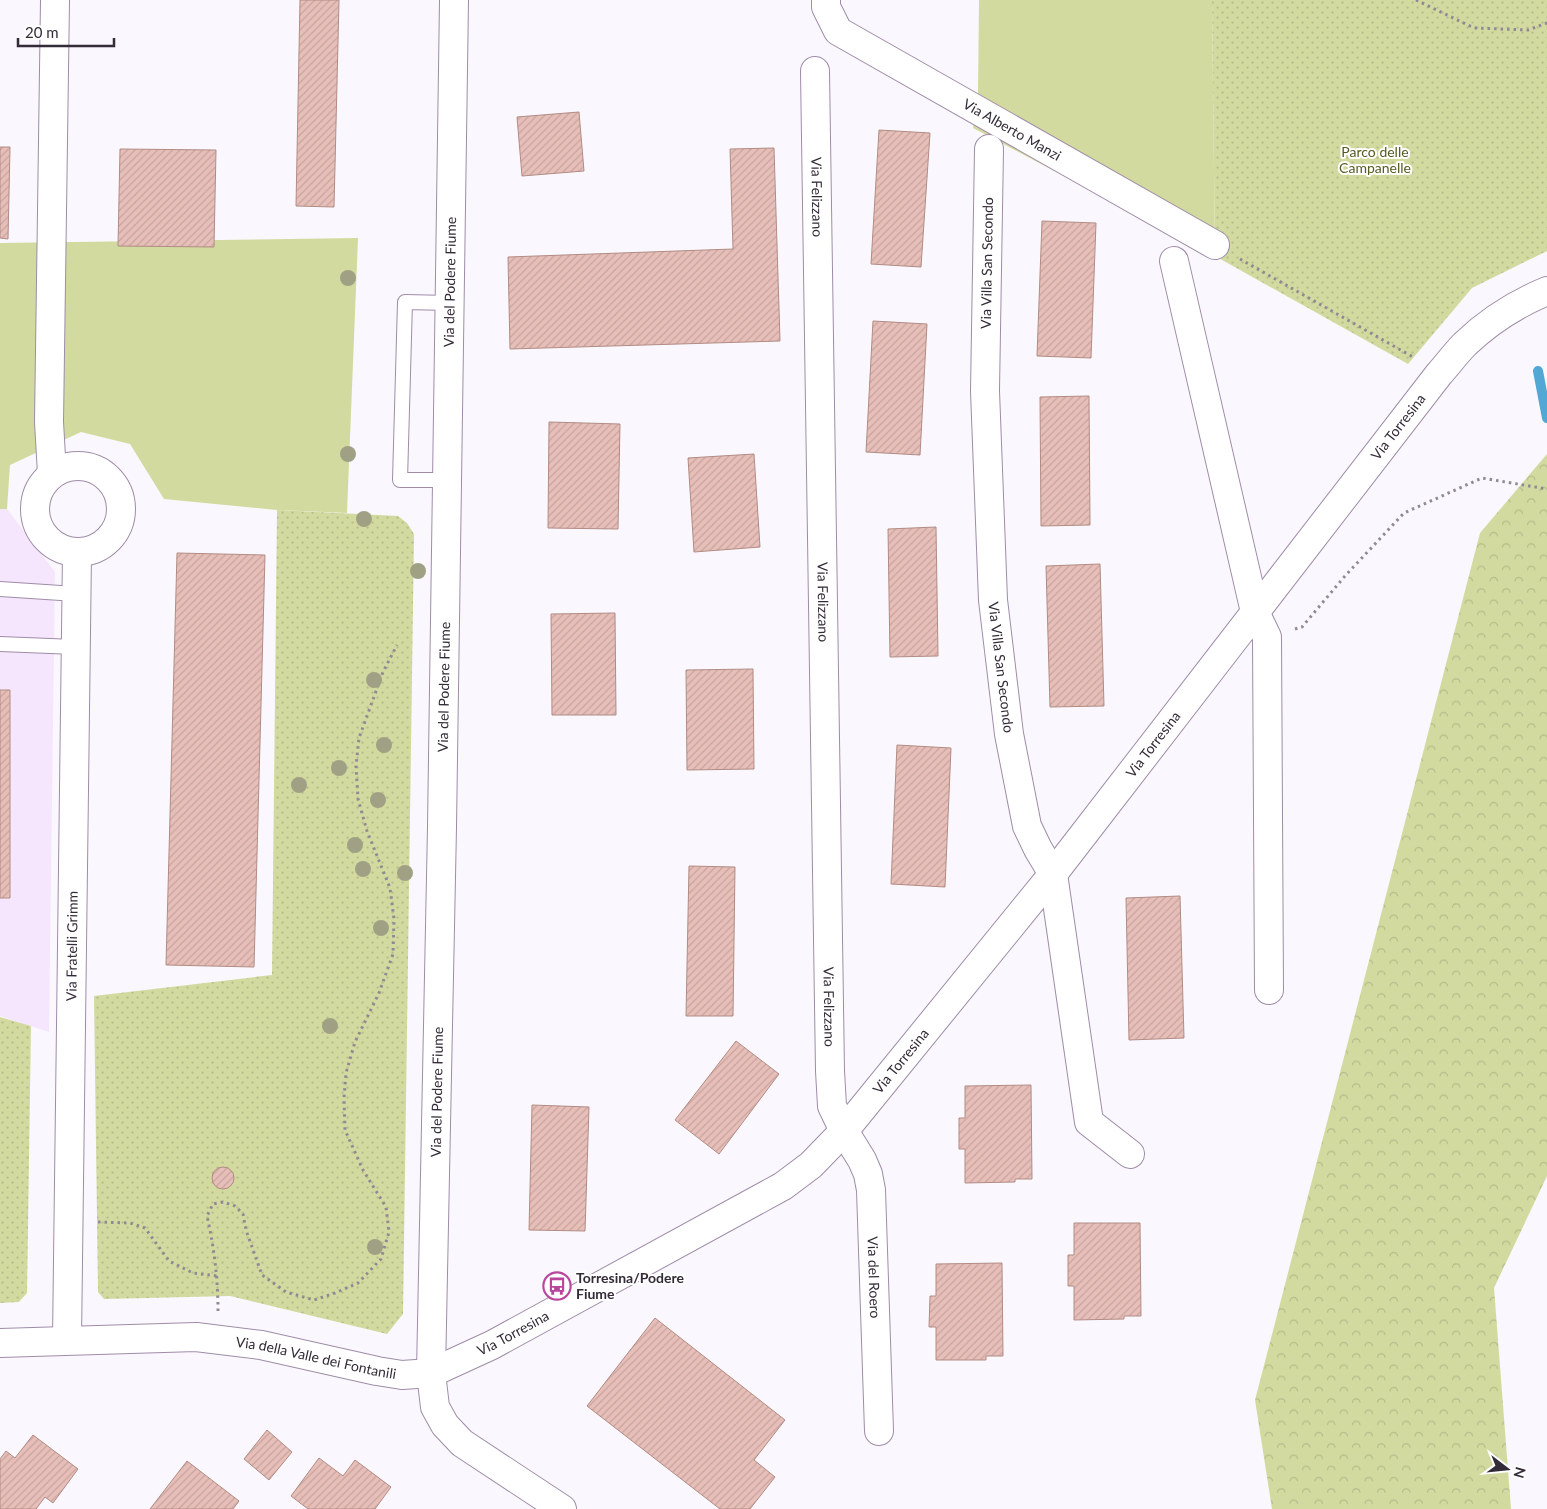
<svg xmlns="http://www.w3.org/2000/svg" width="1547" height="1509" font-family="Lato,sans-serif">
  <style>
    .built { fill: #f5e6fd }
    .green { fill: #d3da9f }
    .forest { fill: url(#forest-crowns) }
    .park { fill: url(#park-dots) }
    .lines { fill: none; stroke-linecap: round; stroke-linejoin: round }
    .stream { stroke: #52a7d4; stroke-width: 10 }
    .building { fill: url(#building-hatch); stroke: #b18c84 }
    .lane-casing { stroke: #9f8ca8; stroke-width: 16 }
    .street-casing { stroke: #9f8ca8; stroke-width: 30 }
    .path { stroke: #908a94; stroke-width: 3; stroke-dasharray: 2.5 4; stroke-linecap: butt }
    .lane { stroke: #fff; stroke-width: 14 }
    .street { stroke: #fff; stroke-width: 28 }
    .tree { fill: #a0a184 }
    .labels { text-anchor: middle; stroke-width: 4; stroke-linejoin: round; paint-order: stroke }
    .street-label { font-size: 14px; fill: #332b37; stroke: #fff }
    .park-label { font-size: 14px; fill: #565b20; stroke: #fff }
    .poi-label { font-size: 14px; font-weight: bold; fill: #332b37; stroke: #fff; text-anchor: start }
  </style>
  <defs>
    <pattern id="forest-crowns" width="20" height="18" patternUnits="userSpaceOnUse" patternTransform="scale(1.25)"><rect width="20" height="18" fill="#d3da9f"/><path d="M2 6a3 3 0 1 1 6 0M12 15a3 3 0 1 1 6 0" fill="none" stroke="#b6bb8a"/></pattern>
    <pattern id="park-dots" width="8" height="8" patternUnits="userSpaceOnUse" patternTransform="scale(1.25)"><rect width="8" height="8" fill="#d3da9f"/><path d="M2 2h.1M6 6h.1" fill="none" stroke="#b6bb8a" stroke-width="1.8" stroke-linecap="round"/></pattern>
    <pattern id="building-hatch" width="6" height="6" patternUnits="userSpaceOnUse" patternTransform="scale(1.25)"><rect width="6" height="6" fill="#e7bfb8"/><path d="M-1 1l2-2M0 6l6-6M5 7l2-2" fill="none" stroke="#c7a49f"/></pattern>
  </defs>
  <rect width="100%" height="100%" fill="#fbf7fe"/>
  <path class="built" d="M0 509H7L55 572 49 1032 0 1016Z"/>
  <path class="green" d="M979 0H1212L1215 256 973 128 978 93Z
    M358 238 347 513 277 510 164 499 130 444 81 432 10 465 7 509H0V243Z"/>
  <path class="forest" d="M1547 454V1176L1494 1288 1511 1509H1272L1255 1400 1480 533Z"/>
  <path class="park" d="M1212 0H1547V251L1472 288 1408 364 1215 256Z
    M277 510 398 516 407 523 414 534 403 1314 387 1334 230 1296 104 1299 98 1292 94 996 272 975Z
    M0 1017 31 1026 27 1293 19 1302 0 1303Z"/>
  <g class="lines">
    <path class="stream" d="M1538 371 1547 418"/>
  </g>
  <path class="building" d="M300 0H339L334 207 296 206Z
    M579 112 584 171 522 176 517 117Z
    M879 130 930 133 921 267 871 264Z
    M0 147H10L8 239 0 238Z
    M774 148 780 341 510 349 508 257 733 249 730 149Z
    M120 149 216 150 214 247 118 246Z
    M1042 221 1096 223 1091 358 1037 356Z
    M873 321 927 324 920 455 866 452Z
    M1089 396 1090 525 1041 526 1040 397Z
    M549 422 620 424 618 529 548 528Z
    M754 454 760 547 694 552 688 458Z
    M936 527 938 656 890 657 888 529Z
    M177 553 265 555 254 967 166 965Z
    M1100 564 1104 706 1050 707 1046 566Z
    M615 613 616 715H552L551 614Z
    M753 669 754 769 687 770 686 670Z
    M0 690H10V898H0Z
    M897 745 951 748 945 887 891 884Z
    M689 866 735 867 733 1016H686Z
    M1180 896 1184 1038 1129 1040 1126 898Z
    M736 1041 779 1074 719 1154 675 1120Z
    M1031 1085 1032 1179H1015V1182L965 1183V1149H959V1118H965V1086Z
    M532 1105 589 1107 585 1231 529 1230Z
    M212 1178a11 11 0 1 1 22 0a11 11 0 1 1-22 0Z
    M1074 1223H1140L1141 1316H1124V1319L1074 1320V1286H1068V1255H1074Z
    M1002 1263 1003 1356H986V1360H936V1327H929L930 1296H936V1264Z
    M655 1318 785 1420 754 1460 775 1477 750 1509H720L587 1406Z
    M267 1430 292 1452 269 1480 244 1459Z
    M33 1435 78 1469 53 1503 45 1497 36 1509H0V1459L6 1451 15 1458Z
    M319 1458 343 1476 355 1460 391 1487 375 1509H308L291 1496Z
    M187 1461 239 1501 233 1509H150Z"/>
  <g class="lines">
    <g class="lane-casing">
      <path id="lane" d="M447 480H400L405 302 449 303
        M0 589 76 594
        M0 644 75 647"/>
    </g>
    <g class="street-casing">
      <g id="street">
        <path d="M454 0 442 827 431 1373 435 1407 445 1425 462 1443 562 1509"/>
        <path id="s1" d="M826 0V7L838 31 1215 245"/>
        <path id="s2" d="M815 71 830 1071 832 1106 844 1131 862 1160 868 1174 871 1190 879 1431"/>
        <path id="s3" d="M989 149 985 391 993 600 1009 734 1027 826 1038 849 1053 874 1089 1122 1130 1154"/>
        <path d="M1174 261 1255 612 1267 637 1269 990"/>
        <circle cx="78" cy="509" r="43"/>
        <path d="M52 474 49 422 55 0"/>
        <path id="s4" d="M67 1340 77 553"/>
        <path id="s5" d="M0 1343 196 1337 261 1345 377 1371 402 1375 431 1373 492 1345 783 1186 811 1165 844 1131 1053 874 1439 374C1448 364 1456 353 1465 344 1488 322 1518 303 1547 291"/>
      </g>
    </g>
    <path class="path" d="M1416 0 1474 28 1528 30 1547 23
      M1240 259 1413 357
      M1295 629 1302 627 1345 576 1404 513 1482 478 1547 489
      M98 1222 130 1223 145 1228 169 1261 193 1273 217 1276
      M218 1311C218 1278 214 1247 207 1216L213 1204 223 1202 235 1206 243 1214 246 1230 262 1275 286 1292 314 1300 335 1293 358 1283 381 1259 389 1232 386 1207 363 1170 345 1130 344 1098 346 1073 355 1042 379 993 393 954 394 919 390 888 367 831 358 799 356 766 359 738 383 672 397 645"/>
    <use href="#lane" class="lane"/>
    <use href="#street" class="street"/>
  </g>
  <g class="tree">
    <circle cx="348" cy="278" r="8"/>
    <circle cx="348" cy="454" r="8"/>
    <circle cx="364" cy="519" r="8"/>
    <circle cx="418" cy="571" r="8"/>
    <circle cx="374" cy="680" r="8"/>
    <circle cx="384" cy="745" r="8"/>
    <circle cx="339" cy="768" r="8"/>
    <circle cx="299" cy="785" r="8"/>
    <circle cx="378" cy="800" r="8"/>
    <circle cx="355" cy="845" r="8"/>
    <circle cx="363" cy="869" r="8"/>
    <circle cx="405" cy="873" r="8"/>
    <circle cx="381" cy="928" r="8"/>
    <circle cx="330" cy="1026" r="8"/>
    <circle cx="375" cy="1247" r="8"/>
  </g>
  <defs>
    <g id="bus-ring" transform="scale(1.4375)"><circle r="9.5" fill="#fff" stroke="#ba459d" stroke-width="1.5"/><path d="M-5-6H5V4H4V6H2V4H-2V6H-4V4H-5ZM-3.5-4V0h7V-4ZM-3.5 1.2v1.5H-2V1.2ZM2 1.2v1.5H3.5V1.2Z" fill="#ba459d"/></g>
  </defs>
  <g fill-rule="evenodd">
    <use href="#bus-ring" x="557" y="1286"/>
  </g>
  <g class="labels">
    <g class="street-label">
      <text dy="5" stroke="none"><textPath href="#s1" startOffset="234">Via Alberto Manzi</textPath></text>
      <text dy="5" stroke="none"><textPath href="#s2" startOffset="126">Via Felizzano</textPath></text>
      <text transform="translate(987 263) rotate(-89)" y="5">Via Villa San Secondo</text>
      <text transform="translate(450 282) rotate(-89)" y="5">Via del Podere Fiume</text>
      <text dy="5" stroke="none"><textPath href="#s5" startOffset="1812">Via Torresina</textPath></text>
      <text dy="5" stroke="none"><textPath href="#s2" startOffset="531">Via Felizzano</textPath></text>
      <text dy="5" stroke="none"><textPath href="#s3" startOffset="519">Via Villa San Secondo</textPath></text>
      <text transform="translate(444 687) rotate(-89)" y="5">Via del Podere Fiume</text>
      <text dy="5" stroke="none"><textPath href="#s5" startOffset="1411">Via Torresina</textPath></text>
      <text dy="5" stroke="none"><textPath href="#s4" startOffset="394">Via Fratelli Grimm</textPath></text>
      <text dy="5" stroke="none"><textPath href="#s2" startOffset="936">Via Felizzano</textPath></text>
      <text dy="5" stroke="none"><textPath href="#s5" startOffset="1006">Via Torresina</textPath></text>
      <text transform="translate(437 1092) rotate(-89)" y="5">Via del Podere Fiume</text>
      <text dy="5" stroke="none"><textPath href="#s2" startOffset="1216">Via del Roero</textPath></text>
      <text dy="5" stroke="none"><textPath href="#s5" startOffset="526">Via Torresina</textPath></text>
      <text dy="5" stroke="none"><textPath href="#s5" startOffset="318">Via della Valle dei Fontanili</textPath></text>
    </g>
    <g class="park-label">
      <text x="1375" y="157">Parco delle<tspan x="1375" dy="16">Campanelle</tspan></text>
    </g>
    <g class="poi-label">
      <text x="576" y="1283">Torresina/Podere<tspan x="576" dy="16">Fiume</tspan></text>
    </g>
  </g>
  <g transform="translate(1507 1469) rotate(106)" stroke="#ffffff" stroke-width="4" paint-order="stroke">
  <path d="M0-4L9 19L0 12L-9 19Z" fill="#332b37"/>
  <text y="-8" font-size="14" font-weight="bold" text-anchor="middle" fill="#332b37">N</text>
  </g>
  <path d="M18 38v8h96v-8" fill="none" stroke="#332b37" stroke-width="2.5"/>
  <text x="25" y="38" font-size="15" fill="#332b37" stroke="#ffffff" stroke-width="4" paint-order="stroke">20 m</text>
</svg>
